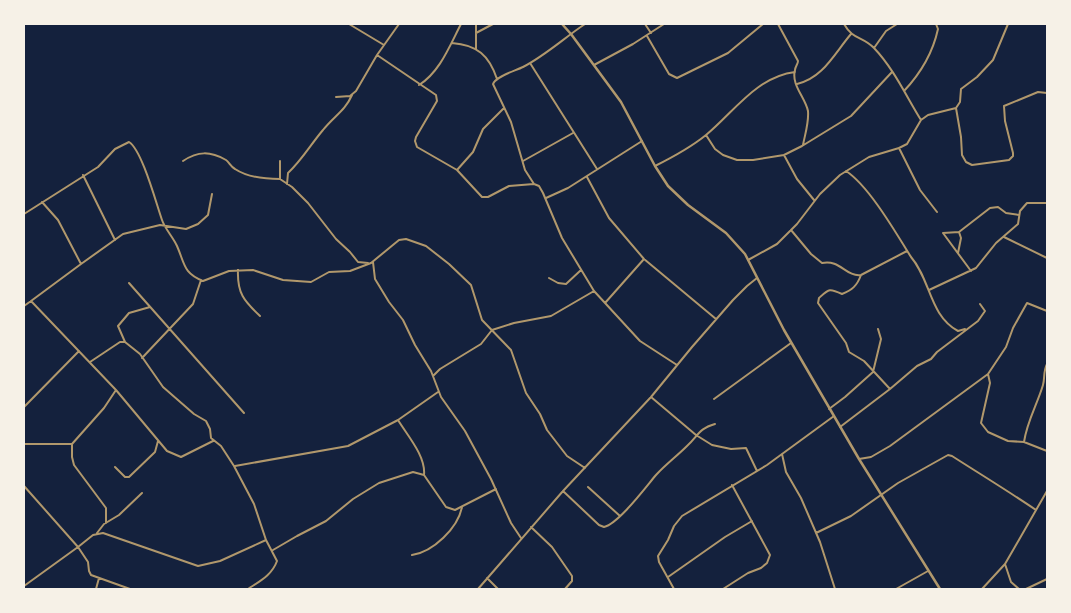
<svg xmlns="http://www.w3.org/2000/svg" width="1071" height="613" font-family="Spectral,serif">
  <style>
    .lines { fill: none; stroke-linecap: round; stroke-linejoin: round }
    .minor { stroke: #b1986c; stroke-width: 2 }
    .tertiary { stroke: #b1986c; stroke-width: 2.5 }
  </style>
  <rect width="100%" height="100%" fill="#14213d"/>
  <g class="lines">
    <path class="minor" d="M349 24 384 45
      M476 24V49
      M585 24C564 38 546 55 523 67 515 71 496 76 493 84L511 122 525 170 534 184 539 186 543 193 562 238 594 291 640 341 677 365
      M645 24 651 33
      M778 24 798 61C798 64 795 67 795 70 791 85 805 97 808 111 809 123 805 134 803 145
      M844 24C853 40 862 36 874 48 894 69 906 96 921 120
      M476 33 493 24
      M647 36 669 74 677 78 728 53 763 24
      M452 43C477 45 489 55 497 79
      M874 48 886 31 897 24
      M377 55 436 95 437 101 416 137 415 141 417 147 457 170 482 197H488L509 186 534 184
      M530 63 597 169
      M594 65 633 44 664 24
      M797 84C823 78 834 54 851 34
      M419 85C440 72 450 45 461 24
      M904 91C920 74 933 52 938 29L936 24
      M336 97 350 96 356 91 377 55 399 24
      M956 108 961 137 962 155 966 162 972 165 1009 160 1013 156V153L1005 121 1004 106 1038 92 1047 93
      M706 135 715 149 723 155 737 160H753L784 155 802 146 851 116 892 72
      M899 148 920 190 937 212
      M784 155 797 179 814 200
      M183 161C198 151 210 151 226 160 229 162 231 167 235 169 247 177 265 179 280 179
      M280 161V179L292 187 308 203 336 239 350 252 358 262 368 263
      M523 161 573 133
      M655 166C673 157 690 148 706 135 734 112 756 77 795 72
      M457 170 473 152 483 129 504 108
      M846 171C869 186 896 233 911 257 931 280 929 315 958 331L965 329
      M83 175 115 240
      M587 177 609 218 644 259 716 319
      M287 184 288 173C302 160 311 144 323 130 334 116 345 111 352 95
      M546 198 568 188 642 141
      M24 214 98 167 115 149 129 142C142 150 156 203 162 220 165 229 173 237 177 246 185 264 183 273 203 281L229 271 253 270 283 280 311 282 329 272 350 271 371 263 399 240 406 239 426 246 449 264 471 285 482 320 511 350 526 393 540 414 547 430 567 456 585 468
      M791 230 811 254 822 263C840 259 846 277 861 275L907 251
      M1004 237 1047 258
      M958 253 961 238 959 232
      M748 260 777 244 797 224 820 194 840 175 869 157 899 148 907 144 921 120 928 115 956 108 960 102 961 89 977 77 993 60 1008 24
      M373 262 375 279 389 302 403 320 415 345 431 371 441 397 465 431 491 479 511 523 521 538
      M81 264 123 234 160 225 186 229 198 224 208 215 212 194
      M238 270C237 293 244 301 260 316
      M971 271 943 233 959 232 990 208 998 207 1006 213 1019 215
      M861 275C857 286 852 290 842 294 829 288 829 289 819 298L818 303 846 343 849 352 864 361 890 389 917 366 931 359 937 352 978 321 985 311 980 304
      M549 278 558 283 566 284 581 270
      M129 283 244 413
      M929 290 976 268 996 243 1018 224 1020 211 1027 203H1047
      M31 301 81 264 58 220 42 202
      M605 303 644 259
      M24 306 31 301 116 390 167 451 181 457 213 441
      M150 307 129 313 118 326 125 342 140 354 163 387 194 414 206 421 210 429 211 438 221 446 234 466 254 504 266 540 277 561C272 575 260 581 248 589
      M142 358 193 304 201 280
      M90 362 120 342H125
      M988 374 1006 347 1013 328 1027 303 1047 311
      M433 376 440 369 481 344 492 330 514 323 551 316 594 291
      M651 397 696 435 712 445 731 449 746 448 757 471
      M714 399 791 343
      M24 407 79 351
      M829 409 845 397 873 372 881 339 878 329
      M398 420C407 435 426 456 424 475
      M840 427 890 389
      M1024 442C1027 421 1037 405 1043 385 1045 378 1043 372 1047 364
      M24 444H72
      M782 454 786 472 801 498 820 542 835 589
      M859 459 871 457 890 446 988 374 990 383 981 423 988 432 1008 441 1024 442 1047 451
      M235 466 348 446 398 420 438 392
      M115 467 125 477H129L155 452 158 441
      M24 486 78 547 93 535 103 533 198 566 220 561 266 540
      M588 487 620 516
      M563 491 599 525 604 527C619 523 645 488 656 475 665 465 677 456 687 446 699 435 698 429 715 424
      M106 523V508L74 465 72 457V444L104 408 116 390
      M531 527 552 547 572 576V581L565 589
      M97 533 104 524 119 515 142 493
      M816 533 851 516 898 483 948 455 952 456C980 474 1008 491 1036 510
      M273 550 297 536 326 521 353 499 379 483 413 472 424 475 446 507 455 510 496 489
      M412 555C433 552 458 528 462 507
      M1005 564 1011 582 1019 589
      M668 577 725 537 752 521
      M487 578 498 589
      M24 586 78 547 88 562 89 571 91 575 130 589
      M96 589 99 578
      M478 589 563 491 651 397 692 347 733 300 747 286 757 278
      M674 589 659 562 658 556 668 540 674 526 682 516 767 465 834 416
      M723 589 748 573 761 568 767 563 770 555 732 485
      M896 589 928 571
      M982 589 1005 564 1047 491
      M1026 589 1047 579"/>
    <path class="tertiary" d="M562 24 571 34 621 102 655 166 668 186 688 205 726 233 745 254 784 330 859 459 940 589"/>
  </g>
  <rect width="1071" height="613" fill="none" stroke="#f6f1e7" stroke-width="50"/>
</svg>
